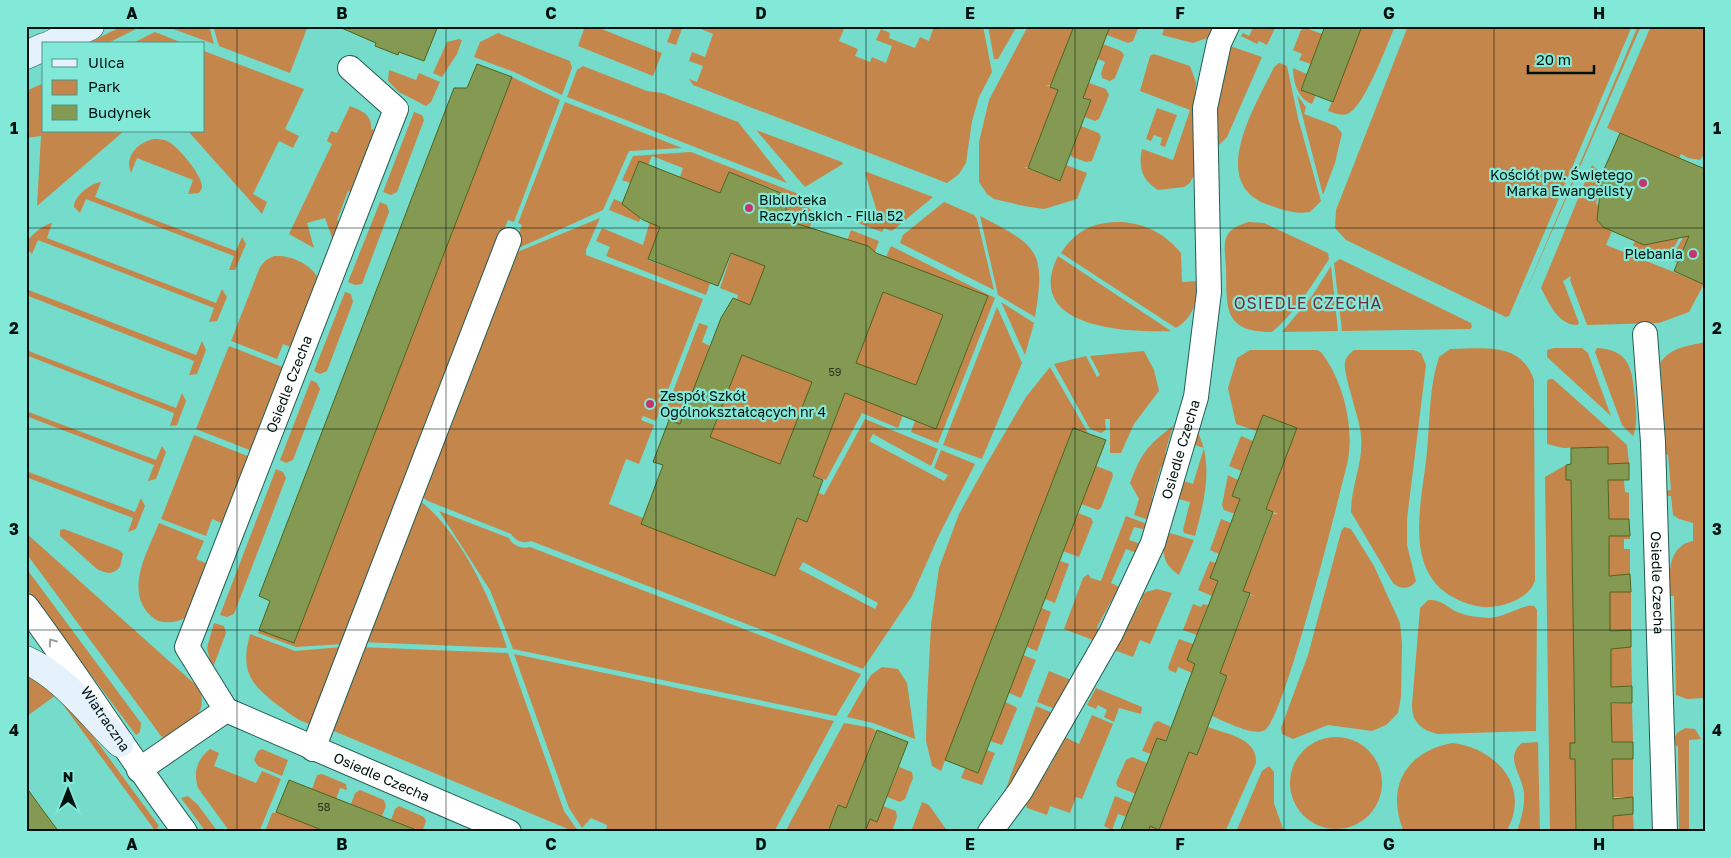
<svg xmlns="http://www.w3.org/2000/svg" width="1731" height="858" font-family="'Golos Text',sans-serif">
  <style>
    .green { fill: #c5864b; fill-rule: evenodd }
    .building { fill: #849952; stroke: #51631a; fill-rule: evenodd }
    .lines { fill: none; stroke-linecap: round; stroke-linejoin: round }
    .street-casing { stroke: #245b53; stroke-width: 26 }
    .secondary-casing { stroke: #245b53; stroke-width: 29 }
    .street { stroke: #fff; stroke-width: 24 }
    .secondary { stroke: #e5f1fb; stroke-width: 28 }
    .oneway { stroke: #99a09f }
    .grid { fill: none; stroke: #00120f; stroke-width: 1; stroke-opacity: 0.55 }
    .poi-dot { fill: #c2366a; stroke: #82e9d9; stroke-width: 2 }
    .labels { text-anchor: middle; stroke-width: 4.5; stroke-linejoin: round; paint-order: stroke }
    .number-label { font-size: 11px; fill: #213420 }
    .poi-label { font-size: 14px; fill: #00120f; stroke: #82e9d9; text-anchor: end }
    .street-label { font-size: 14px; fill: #00120f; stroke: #82e9d9 }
    .quarter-label { font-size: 16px; letter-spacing: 1px; fill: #722d43; stroke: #82e9d9 }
    .neatline { fill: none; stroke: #00120f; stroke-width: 2 }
    .grid-label { font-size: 16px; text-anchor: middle; font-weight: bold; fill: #00120f }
  </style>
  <rect width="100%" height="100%" fill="#75dccc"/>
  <path class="green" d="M123 26H142L106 44H86Z
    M167 26H209L214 44 168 27Z
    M213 26H308L290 73 219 46Z
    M585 26H594L662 53 653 76 578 46Z
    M673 26H683L676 45 667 42Z
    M702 26H837L844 29 839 41 858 49 855 56 870 62 872 57 886 63 892 46 876 40 881 29 890 33 889 38 915 48 920 37 929 41 934 26H983L992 72 979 97 972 121 966 163 959 174 947 183 693 85 689 79 697 82 703 66 689 61 692 52 705 57 713 34 701 29Z
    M988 26H1017L998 59H994Z
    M1028 26H1074L1051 85H1046L1058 90 1028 167H1024L1060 181 1066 165 1087 173 1077 199 1044 209 1024 206 994 199 987 194 979 182V142L989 100Z
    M1110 26H1139L1133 41 1128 43 1107 35Z
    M1165 26H1213L1207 38 1193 43 1162 35Z
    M1254 26H1276L1267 45 1259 41 1257 44 1241 36 1243 33 1249 36Z
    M1362 26H1395C1388 43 1363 110 1347 114 1341 116 1334 113 1328 111Z
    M1408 26H1632L1509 316 1506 317 1346 240 1335 228 1336 210Z
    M1638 26H1641L1517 312Z
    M1651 26H1705V153L1700 160 1688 158 1681 154 1679 159 1607 128Z
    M1306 28 1322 34 1311 64 1299 60 1302 54 1293 50 1301 30Z
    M155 32 185 44H131Z
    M498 33 570 61 572 68 562 95 514 72 474 57 480 42Z
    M459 39 462 40 457 54 442 77 433 73 447 42Z
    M1103 44 1121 51 1124 55 1115 78 1110 81 1102 78 1101 73 1105 62 1098 59Z
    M1230 46 1262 57 1227 137 1214 150 1213 109Z
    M204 51 304 89 285 129 299 136 293 148 279 141 253 194 267 202 262 214 188 131H204Z
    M1154 54 1190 66 1196 82 1194 107 1196 171 1190 183 1184 187 1158 190C1142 180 1138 167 1142 149L1173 160 1190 110 1140 91 1150 56Z
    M1279 63 1287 66 1298 118 1321 201 1310 212C1293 215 1281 209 1266 204 1207 181 1257 103 1274 67Z
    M583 66 647 91 662 93 738 122 787 183 567 97 577 70Z
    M1293 68 1307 74 1301 89 1316 95 1312 104C1298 99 1293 82 1293 68Z
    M389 70 416 80 419 73 440 82 431 102 426 106 399 92 388 81Z
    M512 77 560 100 514 222 508 220 344 644 296 647 258 633 259 630 294 643Z
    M44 83V131H124L37 206 41 136 26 138V91Z
    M1089 83 1106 89 1109 95 1099 119 1095 121 1085 117 1091 100 1083 97Z
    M1297 95 1306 107 1304 114 1336 126 1342 133 1335 163 1323 195Z
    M565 102 682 148 629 151 603 210 512 251 522 225 518 223Z
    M350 106C362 111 372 114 371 129L377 131 353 193 348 191 337 220 341 223 334 243 325 218 307 223 314 248 289 234 332 144 327 141 331 131 337 133Z
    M1157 108 1177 115 1165 147 1160 145 1162 138 1154 135 1151 141 1146 139Z
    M414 112 422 115 424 120 397 192 391 195 383 192Z
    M1081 126 1099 133 1101 137 1092 161 1086 162 1070 156Z
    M756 130 842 162 843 164 805 187Z
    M153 139C159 139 164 139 169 142 179 148 204 177 202 188L199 193 188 194 193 180 137 158 131 173C124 156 138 143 153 139Z
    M691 152 796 193 815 215 802 245 776 235 791 196 729 172 720 193 680 177 683 168 652 156 648 165 639 161 630 183 622 180 633 156Z
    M1592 165 1602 174 1596 204 1599 205 1597 220 1603 227 1612 231 1606 245 1704 284 1689 312 1659 323 1587 325 1570 280 1571 276 1563 281 1579 323 1577 325C1558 325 1549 303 1541 288Z
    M867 172 933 197 892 231 884 228 882 232 858 223 878 215 865 173Z
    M101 182 95 197 236 251 242 237 246 244 235 270H229L234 256 86 199 80 213 74 207C74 196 91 183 101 182Z
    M614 199 643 211 639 222 609 210Z
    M380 202 387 205 389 212 362 284 355 285 348 282Z
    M944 202 974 215 977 219 994 290 900 243 903 235Z
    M1694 212 1669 256C1655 266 1644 254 1633 245L1635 241 1644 245 1654 243 1665 231Z
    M1697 213 1705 217 1678 263 1673 261 1672 257Z
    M652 215 663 219 648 260 710 283 706 295 606 256 610 247 596 241 602 228 643 245Z
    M980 216C1038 246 1046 250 1035 317L998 295Z
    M600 218 586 250V255L703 299 656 421 643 416 641 420 654 425 639 464 626 459 609 504 643 518 641 524 775 575 797 518 807 522 815 501 808 489 824 495 865 419 938 449 931 466 873 434 869 441 944 481 948 475 934 468 941 450 975 464 939 535 912 596 863 669 531 541C522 544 516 541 511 534L428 501 418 494 510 255ZM803 562 878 603 875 609 799 569Z
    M1122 222C1147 224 1165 234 1181 253L1182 282 1198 281C1196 302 1195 316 1176 328L1061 253C1077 229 1094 222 1122 222Z
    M1248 222 1264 223 1328 253 1329 259C1312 285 1296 312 1272 332 1223 332 1227 308 1226 269 1226 259 1222 243 1228 234 1233 227 1240 225 1248 222Z
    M52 223 47 238 216 303 222 289 227 297 217 321 209 322 214 308 38 240 32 254 26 248V243C31 235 43 225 52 223Z
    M851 230 879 241 875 252 847 241Z
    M734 246 768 259 750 305 737 300 738 295 720 288Z
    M891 246 995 298 938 443 911 432 915 421 936 429 988 296 886 257Z
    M274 256C290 255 310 263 318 278L293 348 283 344 277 359 231 341 260 267 266 260Z
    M1058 256 1171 331C1127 333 1022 328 1058 256Z
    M1340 259 1471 323 1472 327 1470 329 1342 331 1334 263Z
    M1331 266 1338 331 1282 332 1312 296Z
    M26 289 196 355 202 341 206 350 197 374 189 375 194 361 26 295Z
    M345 292 351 294 353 302 327 371 320 374 314 371Z
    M883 292 943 315 916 385 856 363Z
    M1001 302 1034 323 1025 355Z
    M997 307 1022 363 982 459 943 445Z
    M699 323 708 326 702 342 710 346 680 424 663 418Z
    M1705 342V698L1687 699 1676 695 1674 596H1670C1669 575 1667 546 1693 541V523L1679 519 1673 515 1671 496H1665L1664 491 1671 490 1668 455 1660 451V441L1666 443 1660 363C1671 347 1688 346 1705 342Z
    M229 346 285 368 252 451 196 429Z
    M1554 348H1582L1588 353 1611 416 1547 357V350Z
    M1597 348C1631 350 1632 370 1635 398 1636 412 1638 423 1633 436L1622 425 1595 352Z
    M1450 349C1483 349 1521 341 1534 380L1535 581C1528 598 1509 605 1491 607 1477 608 1463 603 1451 596 1402 567 1423 498 1427 451 1430 421 1429 386 1439 357Z
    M26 350 176 408 182 393 186 401 177 425 170 426 174 413 26 355Z
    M1250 350H1317L1321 352C1343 381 1354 424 1348 460 1339 497 1285 717 1265 730 1254 737 1224 721 1212 716L1227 677 1232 678 1220 673 1250 595 1255 596 1243 591 1273 514H1278L1266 509 1296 430H1300L1263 416 1257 431 1236 424 1228 388 1237 358Z
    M1354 350H1414L1421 353 1426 365 1407 519V545L1416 581C1411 589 1400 590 1393 583L1351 512C1351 483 1366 458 1360 429 1358 414 1343 374 1345 362 1346 357 1350 353 1354 350Z
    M1144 351 1154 370 1159 391 1134 424 1121 453H1110V419H1105L1106 430 1101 433 1090 429 1054 364 1086 356 1097 377 1100 375 1090 356Z
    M742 355 812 382 780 464 710 437Z
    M1050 367 1088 433 1073 428 941 771 932 766 926 741 927 702 931 625 939 568 959 514 986 465 1026 397Z
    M1549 379H1553L1627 445 1629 463 1608 464V447L1563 448 1547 444V381Z
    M311 380 317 383 320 389 293 460 286 463 280 460Z
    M845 393 903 415 898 428 862 413 826 480 813 476Z
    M26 411 156 460 162 446 166 452 156 479 148 481 154 465 26 416Z
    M1173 426 1165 453 1167 456 1164 466 1161 467 1152 498 1154 501 1149 520 1134 515 1139 499 1130 483C1142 452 1147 446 1173 426Z
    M1196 429C1215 462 1204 502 1195 536L1184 533 1183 530 1190 502 1175 498 1181 480 1193 484 1204 448 1192 444Z
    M194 435 250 457 224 524 212 519 206 536 161 519Z
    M1241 436 1253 441 1241 471 1229 466Z
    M1096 466 1112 472 1113 476 1101 508 1098 510 1081 504Z
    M1564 466H1571L1576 832H1550L1545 477Z
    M276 469 283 472 286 478 234 614 227 617 220 615Z
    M26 471 135 512 141 498 145 506 136 529 128 532 133 518 26 477Z
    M1228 475 1238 480 1232 496 1240 499 1235 514 1224 510 1222 505Z
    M1608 480H1624L1625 492 1629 493V519H1609Z
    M416 498C458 527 492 600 507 648L361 642Z
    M439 511 509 538C513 546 522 549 530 547L861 674 836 716 513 649 490 590Z
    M1078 513 1091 518 1093 522 1079 557 1063 551Z
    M1126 516 1147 524 1146 530 1134 527 1129 540 1141 544 1137 553 1126 549 1111 583 1119 587 1097 627 1098 631 1093 640 1064 629 1083 578 1088 574 1091 578 1101 581Z
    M1221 519 1231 523 1219 554 1210 550Z
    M159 523 204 541 196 559 208 564 188 617C177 622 162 626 152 617 123 592 148 551 159 523Z
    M1344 527 1351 529 1374 566 1400 623 1402 644 1401 697 1398 713 1386 725 1372 731 1328 725 1293 739 1282 734 1281 728 1308 655 1341 532Z
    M64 529 119 550 123 554 120 567C113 575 106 574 97 569L60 536V530Z
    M1166 532 1194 540 1179 575C1161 563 1162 551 1166 532Z
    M26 533 198 687C212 714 185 727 167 741L161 736 26 553Z
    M1609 536H1630V539H1624V549H1630V575H1609Z
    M1060 561 1069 564 1055 603 1045 599Z
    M1210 561 1216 563 1210 578 1218 581 1212 596 1198 590Z
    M26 568 141 723 140 732 136 735 26 588Z
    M1157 589 1172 593 1150 644 1140 640 1133 657 1111 649 1119 641 1142 600 1140 597 1146 592Z
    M1610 592H1631V630H1610Z
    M1428 600C1441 599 1447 607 1457 612 1466 616 1478 617 1489 618 1504 618 1523 604 1534 606L1537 610 1536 731 1438 734C1421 730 1412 722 1412 705L1420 608Z
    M1193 604 1201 607 1203 604 1208 605 1197 635 1183 630Z
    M1042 608 1051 612 1037 651 1027 647Z
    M214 623 224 626 226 633 212 670 207 648Z
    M250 634 295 651 342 647 314 718 309 724C297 720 289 713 279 706 250 684 240 671 250 634Z
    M1179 639 1193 644 1195 663 1192 673 1178 667 1176 673 1169 670 1168 667Z
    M359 647 508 653 564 811 578 831 568 829 329 729Z
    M1611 647H1631L1632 686 1611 687Z
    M514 654 834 721 774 832H606L607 825 591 818 582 828 569 808Z
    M1023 655 1036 660 1021 698 1009 693Z
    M882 667 898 669 907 683 915 739 873 723 847 717 871 675Z
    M26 669 70 705 159 826 157 828 160 832H156L56 695 26 717Z
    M1049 671 1071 680 1055 709 1037 702Z
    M1096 688 1142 707 1141 714 1119 708 1114 722 1104 717 1107 710 1098 705 1096 709 1087 705Z
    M1005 702 1016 707 1017 709 1002 745 990 741Z
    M1632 703 1633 742H1612L1611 704Z
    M1036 706 1053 713 1004 794Z
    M1092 715 1113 724 1082 799 1076 797 1070 813 1050 806 1047 815 1027 808 1026 804 1053 761 1052 757 1063 736 1079 744Z
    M1158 721 1171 727 1165 741 1157 738 1151 754 1142 751 1154 723Z
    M844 723 872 728 876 731 846 808 834 804 838 807 828 832H785Z
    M1208 727C1226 734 1258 738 1256 763L1225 832H1148L1150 826 1164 831 1159 829 1189 752 1201 756 1197 754Z
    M1685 728 1695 729 1701 739 1689 740V832H1679L1678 747 1672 743 1677 733Z
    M1290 783a46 46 0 1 1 92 0a46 46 0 1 1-92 0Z
    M1538 742 1540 832H1517C1521 819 1525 807 1524 793 1522 774 1504 758 1522 743Z
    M1452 743C1497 748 1532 788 1506 832H1404L1403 830C1386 786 1406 752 1452 743Z
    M210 749 219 753 214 766 256 783 262 771 281 779 259 832H230L198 788C193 772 197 759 210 749Z
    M262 749 288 760 282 776 258 766 254 760 258 751Z
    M987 750 995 753 982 785 961 778 965 768 978 773Z
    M1132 757 1147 763 1136 794 1118 787 1116 783 1126 760Z
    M1612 759H1633V797H1613Z
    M1269 766 1274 772V803L1284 832H1236L1262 771Z
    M899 767 912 772 913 778 905 799 900 802 887 797Z
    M322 774 346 784 347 790 340 788 336 799 312 789 317 775Z
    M360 790 384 800 386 806 382 816 351 804 355 793Z
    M188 796 198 805 218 832H206L181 798Z
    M1115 796 1132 803 1127 817 1118 814 1112 830 1104 826Z
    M922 802 929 805 948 832H911Z
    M399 806 424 817 426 821 422 832 391 820 395 809Z
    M883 806 896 811 897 817 892 832H865L870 819 877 822Z
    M277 812 327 832H265L272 813Z
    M1633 814 1634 832H1613V815Z"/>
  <path class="building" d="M337 26H438L424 61 399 52 398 55 375 46 376 43Z
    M1074 26H1110L1083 98 1091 100 1060 181 1028 168 1058 90 1050 87Z
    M1325 26H1362L1333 102 1301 90Z
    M477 64 512 77 294 643 259 630 270 601 259 596 454 88H467Z
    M1620 133 1705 169V285L1674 271 1689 236 1644 245 1603 227 1597 220 1602 174Z
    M639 161 720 193 729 172 791 197 782 219 868 246 876 253 988 296 936 429 845 393 813 476 823 480 812 509 807 522 797 518 775 576 641 524 663 465 653 462 669 420 680 424 721 318 733 298 750 305 765 266 731 253 718 286 648 259 660 227 643 220 622 204ZM883 292 943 315 916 385 856 363ZM742 355 812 382 780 464 710 437Z
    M1263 415 1297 428 1266 509 1273 512 1243 591 1250 593 1220 673 1227 676 1197 755 1189 752 1159 830 1150 826 1148 832H1120L1157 738 1166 741 1195 664 1187 660 1218 581 1210 578 1240 499 1232 496Z
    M1073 428 1106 440 978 773 945 760Z
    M1608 447V464L1629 463V480H1608L1609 519H1629L1630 536H1609V576L1630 574 1631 592H1610V631L1631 630V647L1611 649V687L1632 686V703H1611L1612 742H1633V759H1612L1613 799 1633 797V814L1613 816V832H1576L1575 759H1570V743H1575L1571 480H1566V465L1571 464V448Z
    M877 730 908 742 877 822 870 819 865 832H828L838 805 846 808Z
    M289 780 419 831V832H327L276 812Z
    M26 787 42 809 59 832H26Z"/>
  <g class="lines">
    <g class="street-casing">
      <g id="street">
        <path id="s1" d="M1645 334 1653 442 1665 832"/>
        <path id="s2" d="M26 606C81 680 130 758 185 832"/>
        <path id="s3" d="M226 710 187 647 396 109 350 68"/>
        <path d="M313 749 509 240"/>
        <path id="s4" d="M139 770 226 710 509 832"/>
        <path id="s5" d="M990 832 1021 790 1111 633 1153 543 1196 397 1209 292 1205 108 1219 43 1227 26"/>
      </g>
    </g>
    <g class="secondary-casing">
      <path id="secondary" d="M52 44 90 26
        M26 55 44 47
        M26 660C63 676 91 715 120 743"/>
    </g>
    <use href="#street" class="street"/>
    <use href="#secondary" class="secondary"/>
  </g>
  <defs><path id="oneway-chevron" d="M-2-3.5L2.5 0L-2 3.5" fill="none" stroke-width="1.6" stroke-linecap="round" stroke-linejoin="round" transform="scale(1.25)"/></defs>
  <use class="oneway" href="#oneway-chevron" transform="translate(52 642) rotate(-126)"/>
  <path class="grid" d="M237 26V832M446 26V832M656 26V832M866 26V832M1075 26V832M1284 26V832M1494 26V832M26 228H1705M26 429H1705M26 630H1705"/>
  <g class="poi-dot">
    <circle cx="1643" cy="183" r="5"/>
    <circle cx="749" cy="208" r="5"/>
    <circle cx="1693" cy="254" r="5"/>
    <circle cx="650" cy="404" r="5"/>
  </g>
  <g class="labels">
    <g class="number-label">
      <text x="835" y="376">59</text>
      <text x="324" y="811">58</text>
    </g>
    <g class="poi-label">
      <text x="1633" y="180">Kościół pw. Świętego<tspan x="1633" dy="16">Marka Ewangelisty</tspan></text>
      <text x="759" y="205" text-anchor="start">Biblioteka<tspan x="759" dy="16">Raczyńskich - Filia 52</tspan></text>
      <text x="1683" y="259">Plebania</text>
      <text x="660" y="401" text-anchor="start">Zespół Szkół<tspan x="660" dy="16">Ogólnokształcących nr 4</tspan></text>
    </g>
    <g class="street-label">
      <text dy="5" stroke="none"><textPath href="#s3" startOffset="356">Osiedle Czecha</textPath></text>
      <text dy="5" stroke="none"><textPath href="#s5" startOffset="430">Osiedle Czecha</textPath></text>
      <text dy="5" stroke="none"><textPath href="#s1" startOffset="249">Osiedle Czecha</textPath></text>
      <text dy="5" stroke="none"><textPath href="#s2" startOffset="138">Wiatraczna</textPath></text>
      <text dy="5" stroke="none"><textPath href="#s4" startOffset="275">Osiedle Czecha</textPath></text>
    </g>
    <g class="quarter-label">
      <text x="1308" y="309">OSIEDLE CZECHA</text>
    </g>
  </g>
  <rect width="1731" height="858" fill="none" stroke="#82e9d9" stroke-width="55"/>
  <rect x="42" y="42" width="162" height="90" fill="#82e9d9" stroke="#4e9388"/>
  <rect x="52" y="59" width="25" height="8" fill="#e5f1fb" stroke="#4e9388"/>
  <text x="88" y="68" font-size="15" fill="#00120f">Ulica</text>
  <rect x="52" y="80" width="25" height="15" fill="#c5864b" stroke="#4e9388"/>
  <text x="88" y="92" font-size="15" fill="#00120f">Park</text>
  <rect x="52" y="105" width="25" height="15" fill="#849952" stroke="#4e9388"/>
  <text x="88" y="118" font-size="15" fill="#00120f">Budynek</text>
  <g transform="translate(68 790)" stroke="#82e9d9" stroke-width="4" paint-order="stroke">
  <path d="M0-4L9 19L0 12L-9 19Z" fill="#00120f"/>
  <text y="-8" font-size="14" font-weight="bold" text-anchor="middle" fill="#00120f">N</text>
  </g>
  <path d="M1528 65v8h66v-8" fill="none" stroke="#00120f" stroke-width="2.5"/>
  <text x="1536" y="65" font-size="15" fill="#00120f" stroke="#82e9d9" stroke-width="4" paint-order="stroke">20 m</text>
  <rect x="28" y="28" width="1676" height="802" class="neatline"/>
  <g class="grid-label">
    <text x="132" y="19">A</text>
    <text x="342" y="19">B</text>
    <text x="551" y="19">C</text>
    <text x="761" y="19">D</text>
    <text x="970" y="19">E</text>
    <text x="1180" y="19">F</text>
    <text x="1389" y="19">G</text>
    <text x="1599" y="19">H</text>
    <text x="14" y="134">1</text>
    <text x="1717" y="134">1</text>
    <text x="14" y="334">2</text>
    <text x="1717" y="334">2</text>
    <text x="14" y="535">3</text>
    <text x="1717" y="535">3</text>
    <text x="14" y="736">4</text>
    <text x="1717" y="736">4</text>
    <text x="132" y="850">A</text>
    <text x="342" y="850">B</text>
    <text x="551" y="850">C</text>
    <text x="761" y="850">D</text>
    <text x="970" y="850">E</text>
    <text x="1180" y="850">F</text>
    <text x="1389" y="850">G</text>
    <text x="1599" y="850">H</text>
  </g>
</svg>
